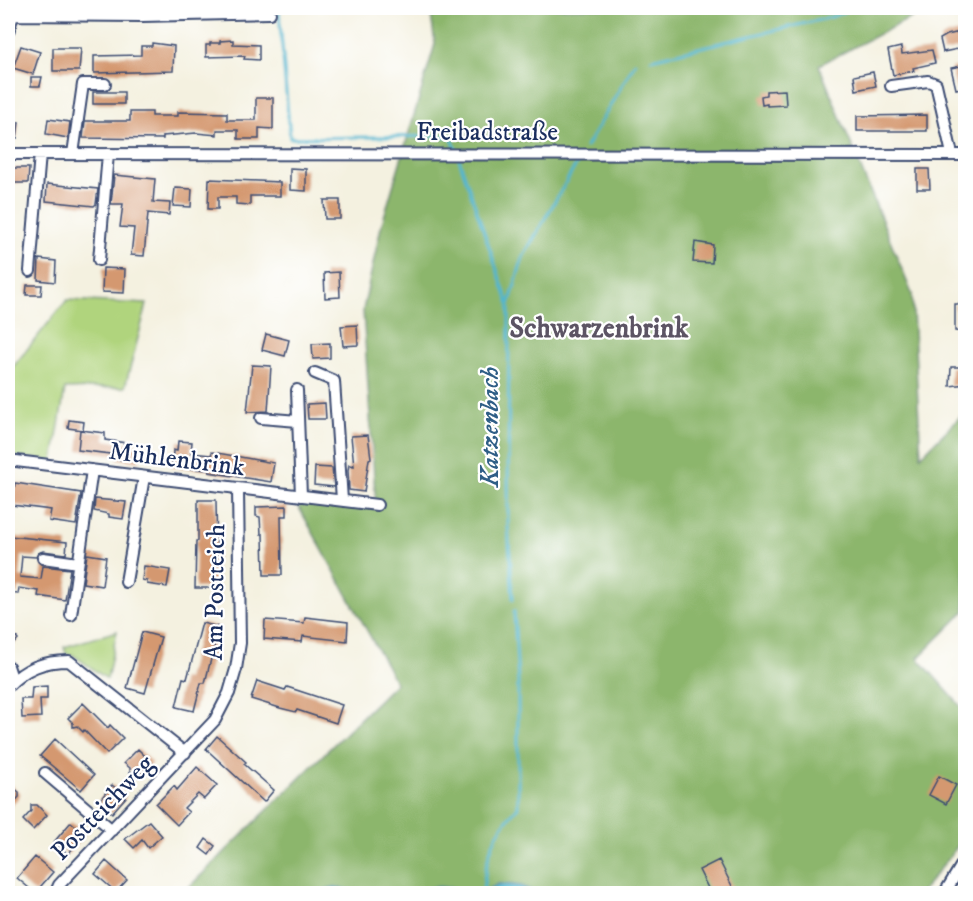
<svg xmlns="http://www.w3.org/2000/svg" width="973" height="901" font-family="'IM FELL DW Pica',serif">
  <style>
    .green { fill: #b0d47d; stroke: #66826e; stroke-width: 1.5 }
    .forest { fill: #8cb66c; stroke: #547265; stroke-width: 1.5 }
    .water { fill: #51b6d0; stroke: #367297; stroke-width: 1.5 }
    .lines { fill: none; stroke-linecap: round; stroke-linejoin: round }
    .stream { stroke: #51b6d0; stroke-width: 3 }
    .building { fill: #d4986f }
    .minor-casing { stroke: #3c4c72; stroke-width: 14 }
    .minor { stroke: #fff; stroke-width: 10 }
    .labels { text-anchor: middle; stroke-width: 4.5; stroke-linejoin: round; paint-order: stroke }
    .street-label { font-size: 26px; fill: #1b2f5e; stroke: #fff }
    .water-label { font-size: 27px; font-style: italic; fill: #2e5e86; stroke: #fff }
    .quarter-label { font-size: 28px; font-weight: bold; fill: #5c5464; stroke: #fff }
  </style>
  <rect width="100%" height="100%" fill="#fff"/>
  <filter id="ink" filterUnits="userSpaceOnUse"><feTurbulence type="fractalNoise" baseFrequency=".0167" numOctaves="2"/><feDisplacementMap in="SourceGraphic" scale="12" xChannelSelector="R" yChannelSelector="G"/><feConvolveMatrix kernelMatrix="1 2 1 2 8 2 1 2 1" color-interpolation-filters="sRGB"/></filter>
  <filter id="wash" filterUnits="userSpaceOnUse"><feTurbulence type="fractalNoise" baseFrequency=".008" numOctaves="4" result="noise"/><feDisplacementMap in="SourceGraphic" scale="24" xChannelSelector="R" yChannelSelector="G"/><feGaussianBlur stdDeviation="1.35" result="paint"/><feColorMatrix in="noise" values="0 0 0 0 0 0 0 0 0 0 0 0 0 0 0 0 0 1.4 0 .05"/><feComposite in="paint" operator="in"/></filter>
  <g filter="url(#wash)">
    <rect width="100%" height="100%" fill="#f4f1e0"/>
    <path class="green" d="M67 300 147 304 125 387 65 389 53 461 8 456V373Z
      M117 631 107 679 73 655 66 654 64 647Z"/>
    <path class="forest" d="M430 8H930L819 65 912 294 921 456 965 412V611L918 658 965 711V837L921 893 537 894 520 886 499 884 483 892 439 887 399 893 363 894 335 887 313 894H182L396 683 296 502 376 508 363 310 381 227 435 44Z"/>
    <path class="water" d="M499 884 520 886 537 893H399L439 887 483 892Z
      M335 887 363 893H313Z"/>
    <g class="lines">
      <path class="stream" d="M279 11 290 138 451 136 457 152
        M651 59 832 17 852 8
        M586 147 635 63
        M459 159 509 305
        M513 599 508 526 509 305 523 257 577 163
        M483 892C486 856 492 834 518 807V681L514 611"/>
    </g>
    <g id="blocks">
      <path class="building" d="M960 32 963 48 943 52 940 39 947 35Z
        M233 40V44L259 45V60L244 59 245 56 206 57V45H210V43H220V41Z
        M152 43 174 46 173 71 94 73V56L141 55V46H152Z
        M21 46 40 52 33 74 13 68Z
        M901 47 902 54 932 50 935 63 913 68 914 71 893 75 888 50Z
        M53 48H81L79 71H53Z
        M966 65V87L956 89 951 68Z
        M873 72 876 86 856 90 854 76Z
        M31 77H42L40 86H31Z
        M785 90 786 105 767 106V104L762 105 761 96 766 95V91Z
        M93 92H124V104H93Z
        M256 98H273V129L259 128V139H238V130H217V135L196 133 163 136V139L83 138 85 121H130V112H152V116H178V112L227 113V120H256Z
        M927 115V131H857V116Z
        M48 119 70 122 68 138 46 134Z
        M8 121 19 122 17 138 8 136Z
        M10 168H29L28 183H10Z
        M290 168 306 169V191L290 190Z
        M917 169H929L930 189H917Z
        M114 175 155 179 153 202 170 203 169 215 148 213 144 256 131 255 134 228 120 227 123 204H111Z
        M209 179 280 182V196H250V205L236 204V197H218V209H208Z
        M47 184 98 189 96 204 94 206 46 201Z
        M175 188 192 189 191 207 173 206Z
        M324 200H340V219H325Z
        M695 242 713 245 712 263 693 262Z
        M39 259 56 261 55 282 38 280Z
        M103 268 125 269 124 293 102 292Z
        M339 272 340 297 325 298 324 273Z
        M27 285H42L41 295H26Z
        M955 304H966V332L955 331Z
        M357 325 358 345 343 346 341 326Z
        M266 334 289 340 285 356 262 350Z
        M330 343V358L313 359 312 344Z
        M252 365 271 366 268 411 247 412Z
        M951 367H966V384L950 386Z
        M325 403 326 419H308L307 404Z
        M69 420 84 422 83 430 68 428Z
        M80 430 105 433V440L141 445 139 462 117 459 118 455 78 450Z
        M368 435 371 458 369 459 364 492 349 490 348 470 349 465 354 466 351 436Z
        M178 441 192 442 191 453 211 455 212 452 274 463 271 482 209 472V470L172 467 173 450 177 451Z
        M315 467 332 468 334 487 314 485Z
        M15 483 81 493 76 525 49 521 51 510 12 505Z
        M95 499 126 502 123 519 109 517V514L94 511Z
        M198 500H216L217 558H213L214 588H195L196 541H198Z
        M287 506V516H281L282 575H264L263 534H261L260 517 256 516V507Z
        M9 536 67 542 66 554 43 551 38 553 36 557 22 556 20 577 41 579 43 566 70 569 65 600 38 596 39 591 19 588 18 594 8 593Z
        M87 554 106 557 102 586 83 583Z
        M144 566 170 570 167 587 147 584V581L142 580Z
        M305 617 348 622 347 641 303 636 302 642 264 639 265 620 304 623Z
        M202 623 219 627 205 683H201L194 711 176 707 183 678 187 679Z
        M8 628 18 639 8 650Z
        M142 632 161 637 145 693 127 688Z
        M257 681 285 690 287 687 342 705 336 723 297 710 296 712 280 708 251 699Z
        M47 686V699H40L41 717 22 718 21 699H31L32 687Z
        M83 703 108 728 110 725 123 738 107 754 84 730 83 732 77 726 73 727V723L68 718Z
        M217 736 246 762 244 764 274 790 264 802 206 749Z
        M55 739 94 775 81 790 40 756Z
        M138 749 152 763 138 777 133 772H130V768L124 763Z
        M197 767 217 785 204 799 198 794 184 808 189 812 177 825 156 804 174 786 177 790Z
        M939 776 956 785 946 804 929 795Z
        M8 783 19 792V797L8 809Z
        M112 785 126 797 112 813 99 801Z
        M31 805H37L47 815 33 830 23 820 31 811Z
        M149 821 162 836 148 848 142 840 134 848 125 839Z
        M71 822 85 834 68 854 54 842Z
        M206 839 215 846 209 855 200 848Z
        M35 857 53 872 35 893 17 878Z
        M719 860 736 894H711L699 870Z
        M106 861 127 880 116 892 95 874Z"/>
    </g>
  </g>
  <g filter="url(#ink)">
    <use href="#blocks" fill-opacity="0" stroke="#3c4c72" stroke-width="1.5"/>
    <g class="lines">
      <g class="minor-casing">
        <path id="minor" d="M8 32 13 15 142 16 270 13
          M891 86 928 81 936 84 952 154
          M8 154 966 155
          M73 154 83 84H105
          M99 260 108 154
          M30 271 40 154
          M315 373 334 381 342 500
          M297 390 301 496
          M261 418 298 421
          M8 460 377 505
          M43 558 78 563
          M126 582 144 477
          M71 615 92 470
          M8 666 13 681
          M8 686C25 668 44 661 69 661L185 753
          M45 773 112 830
          M55 894 59 885 215 720 229 693 236 669 240 643 238 489
          M944 894 966 858"/>
      </g>
      <use href="#minor" class="minor"/>
    </g>
  </g>
  <g class="labels">
    <g class="street-label">
      <text x="487" y="140">Freibadstraße</text>
      <text transform="translate(177 458) rotate(7)" y="9">Mühlenbrink</text>
      <text transform="translate(214 592) rotate(-89)" y="9">Am Postteich</text>
      <text transform="translate(102 807) rotate(-46)" y="9">Postteichweg</text>
    </g>
    <g class="water-label">
      <text transform="translate(489 427) rotate(-90)" y="9">Katzenbach</text>
    </g>
    <g class="quarter-label">
      <text x="599" y="337">Schwarzenbrink</text>
    </g>
  </g>
  <rect width="973" height="901" fill="none" stroke="#fff" stroke-width="30"/>
</svg>
